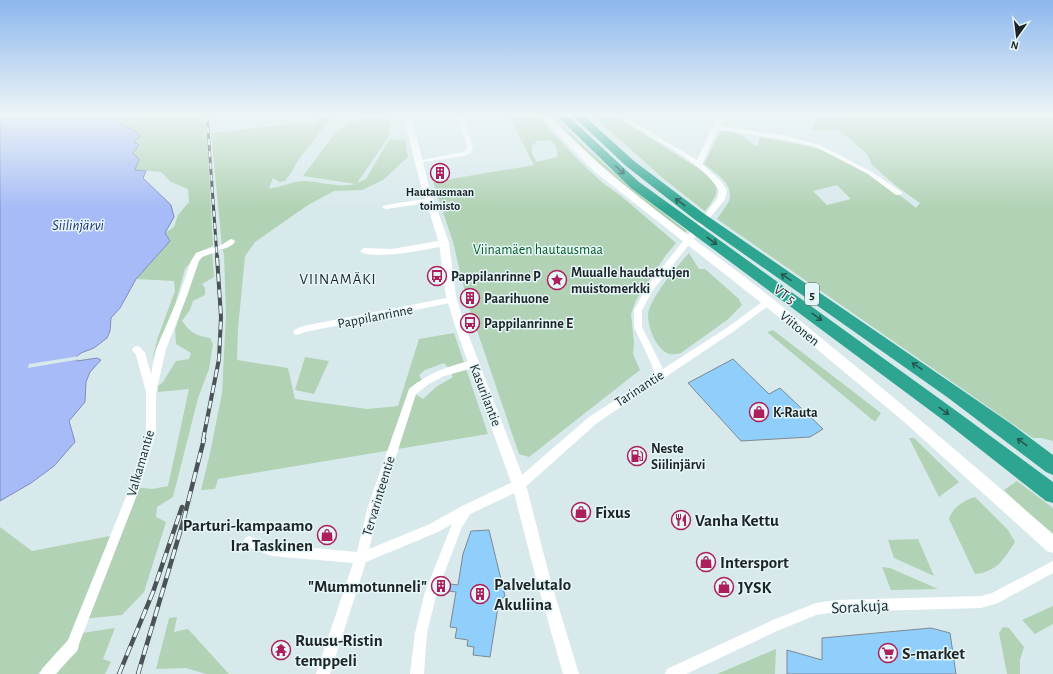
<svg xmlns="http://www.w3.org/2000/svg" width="1053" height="674" font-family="'Alegreya Sans',sans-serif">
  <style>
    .green { fill: #b1d2b4; fill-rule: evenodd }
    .water { fill: #a6bbf7; stroke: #7d8eb8 }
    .pier { fill: #d8e9ec }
    .building { fill: #90cffb; stroke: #7d8992 }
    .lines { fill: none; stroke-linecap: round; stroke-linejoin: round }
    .minor { fill: #fff; fill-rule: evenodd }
    .tertiary { fill: #fff; fill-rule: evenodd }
    .secondary { fill: #fff; fill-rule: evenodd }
    .motorway { fill: #2ea590; fill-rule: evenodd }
    .rail-far2-casing { stroke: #4b5355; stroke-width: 3 }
    .rail-far1-casing { stroke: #4b5355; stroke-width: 4 }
    .rail-casing { stroke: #4b5355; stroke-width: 4.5 }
    .rail-far2 { stroke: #e5f6f9; stroke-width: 2; stroke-dasharray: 6; stroke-linecap: butt }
    .rail-far1 { stroke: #e5f6f9; stroke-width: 2.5; stroke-dasharray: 8; stroke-linecap: butt }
    .rail { stroke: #e5f6f9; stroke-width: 3; stroke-dasharray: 10; stroke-linecap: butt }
    .oneway { stroke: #245850 }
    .labels { text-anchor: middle; stroke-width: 3; stroke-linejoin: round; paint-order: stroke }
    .far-poi-label { font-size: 12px; font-weight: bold; fill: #1e2425; stroke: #e5f6f9 }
    .shield { fill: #e5f6f9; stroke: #5a6365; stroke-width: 1 }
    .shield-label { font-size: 13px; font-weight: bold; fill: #1e2425 }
    .park-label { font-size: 14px; fill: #075d21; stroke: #e5f6f9 }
    .poi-label { font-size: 14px; font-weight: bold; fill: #1e2425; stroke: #e5f6f9; text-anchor: start }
    .street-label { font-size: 14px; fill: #1e2425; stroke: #e5f6f9 }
    .water-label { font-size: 15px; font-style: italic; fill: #212f74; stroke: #e5f6f9 }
    .neighbourhood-label { font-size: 15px; letter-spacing: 1px; fill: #1e2425; stroke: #e5f6f9 }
    .near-poi-label { font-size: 17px; font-weight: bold; fill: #1e2425; stroke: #e5f6f9; text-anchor: start }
    .near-street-label { font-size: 17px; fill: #1e2425; stroke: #e5f6f9 }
  </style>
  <rect width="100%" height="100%" fill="#d8e9ec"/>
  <path class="green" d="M125 115H204L208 154 213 246 199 252 185 269 175 305 152 360 158 337 175 291 174 281 136 279 170 241 165 233 174 227 178 215 189 202 188 189 171 182 161 172 135 170 133 154 136 150 134 142 136 131 122 125Z
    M321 115H333L298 160 293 170 285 181 279 182 273 178 269 188C282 188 293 180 306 181 323 182 339 188 356 184L303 176 336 132 357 120 372 118 389 120V136L357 183 366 179 389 140 405 139 408 157 383 180 362 190 334 191 308 205 255 242 245 256 238 329 237 360 288 368 295 399 367 409 398 406 419 339 454 333 488 434 218 479 215 489 201 490 210 453 222 393 226 314 224 255 222 246 211 133 310 122 313 125ZM444 363 450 370 453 377 436 387 423 399 412 392 423 382 419 375 425 370Z
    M508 115H537L578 160 604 184 621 196 676 243 666 255 636 300 631 314 634 343 633 354 640 370 529 457 519 454 467 301 453 242 433 182 534 165ZM549 140C555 144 559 150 557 157L537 162 532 154V146L537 141Z
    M548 115H553C594 158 640 195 687 231L685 233C638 196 588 160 548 115Z
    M592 115H613L706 173C722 189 718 194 705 211L665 180Z
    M818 115H1053V441L1041 438H1033L717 219C721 213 726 207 729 201 735 184 714 172 704 164L721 130 735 131 757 147 760 137C786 142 812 145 837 156 866 168 891 188 916 208L920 203 895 185 872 165 867 154 854 142 837 130H811ZM837 185 851 199 827 205 813 191Z
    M212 250 214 277 202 284 205 288V295L193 301 190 310 182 321C192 334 195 335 210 338L213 344 209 369 198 398 173 497 157 507 156 517 166 522 144 592 122 615 82 619 73 644 57 652 38 674H0V527L32 551 115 535 135 487 152 489 168 486 189 389 158 392V386L163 382 176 361 189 359 191 353 176 344 175 330 197 263 205 254Z
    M689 253 699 269H705L738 298 742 305 727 320 681 353C670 356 665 354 658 345 652 337 648 324 648 315 649 299 678 265 689 253Z
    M773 330 881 413 875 422 767 332Z
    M305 357 329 361 314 394 295 390Z
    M909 438H914L959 482 939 497Z
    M1017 481 1053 508V536L1004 490Z
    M975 497 1008 530 1015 542C1004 559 997 572 975 574L949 519C952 508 964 500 975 497Z
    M918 539 934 576 894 558 888 540Z
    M882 567 890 568 938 589 891 590Z
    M1053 606V624L1035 634 1022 620Z
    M177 617 174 632 188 629 229 674H206L186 668 156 669 169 618Z
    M1003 627 1009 628 1024 647 1020 660V674H1007L999 633Z
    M115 628 103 659 111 662 105 674H54L77 652 82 633Z
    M776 649 775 674H717Z"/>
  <path class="water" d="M0 115H125L122 125 136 131 140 136 134 142 139 145 133 153 139 159 135 170 146 171 143 178 171 205 174 217 165 233 170 241 136 279 120 308 111 318 110 331 107 338 94 348 81 353 77 356V361L97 358 101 360 90 372 86 382 85 402 69 421 75 442 54 466 31 483 0 501Z"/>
  <path class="pier" d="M80 356 79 357 81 359 28 368 29 364Z"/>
  <path class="building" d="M442 166 447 178 438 180 433 167Z
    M733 359 769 394 780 388 823 429 810 437 741 441 688 383Z
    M489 530 505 596 499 601 490 657 473 655 474 647 467 646 468 640 455 638 457 628 450 627 456 592 440 590 442 583 458 585 463 554 471 531Z
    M931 628 950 633 956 674H787V650L822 660V638Z"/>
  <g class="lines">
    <path class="minor" d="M457 115H463L473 147 471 153 464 156 417 163V161L466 151 467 147Z
      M620 115H626L630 120 697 160 718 115H724L720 126 786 136 820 145 872 172 903 193 899 195H896L868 174 816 147 786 140 718 130 702 164 720 180 727 190 725 199 653 290 642 310V327L663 369 728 327 765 300H771L772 302 771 304 734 331 597 423 523 489 470 514 462 527 437 592 427 633 424 674H410L415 633 425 592 452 524 438 532 366 562 330 674H316L353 563 272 556 245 546 243 542 245 538 249 536 272 544 357 552 368 506 409 389C428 373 450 365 474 360L477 361 479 364 477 367 444 376 429 384 416 394 380 506 369 549 430 524 462 506 515 481 589 417 654 375 652 365 634 327V310L647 286 717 199 719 190C700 160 656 141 626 122Z
      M430 198H433V202L386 209 382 207 386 205Z
      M231 239 234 240 235 242C232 246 224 250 219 249L218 247Z
      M444 240 448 243 447 245C433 249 369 261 360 251L364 248 392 249Z
      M213 247 217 250 216 252 202 257 199 261 187 296 166 349 156 393V433L140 487 79 644 78 649 56 674H40L42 669 68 640 130 487 146 433V392L136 355 132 350 134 347 137 346 140 347 145 353 151 374 156 349 179 296 191 261 196 253Z
      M452 297 456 300 455 302 305 332 297 335 294 334 293 332 294 330 303 326Z
      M1053 561V573L998 603 981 608 836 612 816 615 777 631 686 674H665L667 669 773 620 816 603 836 600 981 596 992 593Z"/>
    <path class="tertiary" d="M403 115H411L429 186 449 243 456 296 465 326 526 485 551 582 579 674H563L537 582 512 485 455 326 446 296 439 243 421 186Z"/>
    <path class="secondary" d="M541 115H550C614 186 697 239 773 299 868 375 961 454 1053 534V553L1047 551 902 420 764 305 595 172 559 136Z"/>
    <path class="motorway" d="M556 115H567L639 182 955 410 1053 482V503L1046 501 943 420 631 188Z
      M572 115H583L634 161 703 213 1010 423 1053 455V475L1046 472 947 397 694 219 626 166Z"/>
    <g class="rail-far2-casing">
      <path id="rail-far2" d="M207 115 217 257"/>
    </g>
    <g class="rail-far1-casing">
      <path id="rail-far1" d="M203 440 219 359 221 317 217 256"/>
    </g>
    <g class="rail-casing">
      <path id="rail" d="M119 674 153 592 182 507
        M138 674 183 522 204 439"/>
    </g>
    <use href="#rail-far2" class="rail-far2"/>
    <use href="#rail-far1" class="rail-far1"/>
    <use href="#rail" class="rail"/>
  </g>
  <defs><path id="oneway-shaft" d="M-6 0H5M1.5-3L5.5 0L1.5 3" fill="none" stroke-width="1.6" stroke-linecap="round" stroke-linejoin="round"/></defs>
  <g class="oneway">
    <use href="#oneway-shaft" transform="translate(620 170) rotate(43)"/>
    <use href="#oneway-shaft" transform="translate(680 202) rotate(-143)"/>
    <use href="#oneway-shaft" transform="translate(712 241) rotate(36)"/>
    <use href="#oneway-shaft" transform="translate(786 277) rotate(-146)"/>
    <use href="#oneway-shaft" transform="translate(817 317) rotate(36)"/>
    <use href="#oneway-shaft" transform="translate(917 366) rotate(-146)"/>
    <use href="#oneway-shaft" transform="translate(944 411) rotate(36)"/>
    <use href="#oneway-shaft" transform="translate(1022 442) rotate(-143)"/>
  </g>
  <linearGradient id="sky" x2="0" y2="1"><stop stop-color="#8db7ee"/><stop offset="0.55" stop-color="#edf5f6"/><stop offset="1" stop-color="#edf5f6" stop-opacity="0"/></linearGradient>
  <rect width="1053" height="209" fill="url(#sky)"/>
  <defs>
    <g id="building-ring" transform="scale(1)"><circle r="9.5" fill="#e5f6f9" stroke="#ad1f5a" stroke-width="1.5"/><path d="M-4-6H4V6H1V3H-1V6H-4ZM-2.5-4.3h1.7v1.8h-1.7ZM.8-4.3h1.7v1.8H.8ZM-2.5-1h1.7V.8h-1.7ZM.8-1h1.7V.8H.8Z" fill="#ad1f5a"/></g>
    <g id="bus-ring" transform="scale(1)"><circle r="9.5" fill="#e5f6f9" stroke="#ad1f5a" stroke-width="1.5"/><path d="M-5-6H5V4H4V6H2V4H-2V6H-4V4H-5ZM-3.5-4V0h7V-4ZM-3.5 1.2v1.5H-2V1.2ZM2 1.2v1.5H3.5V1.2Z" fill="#ad1f5a"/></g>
    <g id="sight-ring" transform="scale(1)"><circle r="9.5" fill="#e5f6f9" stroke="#ad1f5a" stroke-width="1.5"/><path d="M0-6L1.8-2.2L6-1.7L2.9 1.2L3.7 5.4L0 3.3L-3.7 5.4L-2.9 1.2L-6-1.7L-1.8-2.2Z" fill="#ad1f5a"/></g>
    <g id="shop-ring" transform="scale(1)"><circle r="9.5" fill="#e5f6f9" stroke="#ad1f5a" stroke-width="1.5"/><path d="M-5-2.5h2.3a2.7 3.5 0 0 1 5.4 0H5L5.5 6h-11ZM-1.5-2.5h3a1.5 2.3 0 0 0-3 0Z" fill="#ad1f5a"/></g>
    <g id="fuel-ring" transform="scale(1)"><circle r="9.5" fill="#e5f6f9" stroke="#ad1f5a" stroke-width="1.5"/><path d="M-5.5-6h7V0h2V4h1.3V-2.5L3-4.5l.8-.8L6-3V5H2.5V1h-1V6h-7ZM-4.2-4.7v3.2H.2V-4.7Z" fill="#ad1f5a"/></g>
    <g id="restaurant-ring" transform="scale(1)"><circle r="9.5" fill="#e5f6f9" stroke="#ad1f5a" stroke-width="1.5"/><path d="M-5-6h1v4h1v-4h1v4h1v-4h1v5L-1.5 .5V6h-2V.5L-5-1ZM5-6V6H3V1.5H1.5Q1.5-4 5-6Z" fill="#ad1f5a"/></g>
    <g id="temple-ring" transform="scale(1)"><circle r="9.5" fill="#e5f6f9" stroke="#ad1f5a" stroke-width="1.5"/><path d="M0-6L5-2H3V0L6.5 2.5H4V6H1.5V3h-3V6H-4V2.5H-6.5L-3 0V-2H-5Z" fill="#ad1f5a"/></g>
    <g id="supermarket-ring" transform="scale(1)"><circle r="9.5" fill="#e5f6f9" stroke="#ad1f5a" stroke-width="1.5"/><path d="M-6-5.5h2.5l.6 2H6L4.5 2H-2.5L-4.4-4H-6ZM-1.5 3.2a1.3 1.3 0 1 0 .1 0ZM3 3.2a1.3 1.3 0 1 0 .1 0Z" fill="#ad1f5a"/></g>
  </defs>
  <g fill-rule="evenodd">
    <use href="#building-ring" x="440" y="173"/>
    <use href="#bus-ring" x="437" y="276"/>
    <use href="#sight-ring" x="557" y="280"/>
    <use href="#building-ring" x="470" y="298"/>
    <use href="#bus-ring" x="470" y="323"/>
    <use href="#shop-ring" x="759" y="412"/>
    <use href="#fuel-ring" x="637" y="456"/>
    <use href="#shop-ring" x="581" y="512"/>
    <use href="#restaurant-ring" x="681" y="520"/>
    <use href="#shop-ring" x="327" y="535"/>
    <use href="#shop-ring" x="706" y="562"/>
    <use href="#building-ring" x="441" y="586"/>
    <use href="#shop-ring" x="724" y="587"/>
    <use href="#building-ring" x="480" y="594"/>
    <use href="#temple-ring" x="281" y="650"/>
    <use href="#supermarket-ring" x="888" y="653"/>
  </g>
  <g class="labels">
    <g class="far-poi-label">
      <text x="440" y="196">Hautausmaan<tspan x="440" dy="14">toimisto</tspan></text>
    </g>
    <rect class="shield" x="805" y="283" width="14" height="22" rx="3"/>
    <g class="shield-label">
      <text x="812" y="299">5</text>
    </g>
    <g class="park-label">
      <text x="538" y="254">Viinamäen hautausmaa</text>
    </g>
    <g class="poi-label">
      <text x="571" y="277">Muualle haudattujen<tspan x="571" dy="16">muistomerkki</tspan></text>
      <text x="451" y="281">Pappilanrinne P</text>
      <text x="484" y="303">Paarihuone</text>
      <text x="484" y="328">Pappilanrinne E</text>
      <text x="773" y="417">K-Rauta</text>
      <text x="651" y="453">Neste<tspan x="651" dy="16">Siilinjärvi</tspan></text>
    </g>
    <g class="street-label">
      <text transform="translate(785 294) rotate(36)" y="5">VT 5</text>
      <text transform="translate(375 316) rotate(-11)" y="5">Pappilanrinne</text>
      <text transform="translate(800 328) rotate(39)" y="5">Viitonen</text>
      <text transform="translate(639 388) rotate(-33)" y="5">Tarinantie</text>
      <text transform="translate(486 395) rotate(69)" y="5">Kasurilantie</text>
      <text transform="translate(140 463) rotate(-74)" y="5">Valkamantie</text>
      <text transform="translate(378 496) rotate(-73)" y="5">Tervarinteentie</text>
    </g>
    <g class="water-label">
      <text x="78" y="230">Siilinjärvi</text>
    </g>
    <g class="neighbourhood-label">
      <text x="338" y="284">VIINAMÄKI</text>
    </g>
    <g class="near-poi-label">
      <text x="595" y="518">Fixus</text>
      <text x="695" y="526">Vanha Kettu</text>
      <text x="313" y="531" text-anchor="end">Parturi-kampaamo<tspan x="313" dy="20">Ira Taskinen</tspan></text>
      <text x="720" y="568">Intersport</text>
      <text x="494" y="590">Palvelutalo<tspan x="494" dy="20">Akuliina</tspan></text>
      <text x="427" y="592" text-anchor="end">"Mummotunneli"</text>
      <text x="738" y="593">JYSK</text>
      <text x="295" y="646">Ruusu-Ristin<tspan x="295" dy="20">temppeli</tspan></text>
      <text x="902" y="659">S-market</text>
    </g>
    <g class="near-street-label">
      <text transform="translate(860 606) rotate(-3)" y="6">Sorakuja</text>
    </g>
  </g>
  <g transform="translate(1017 36) rotate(194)" stroke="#e5f6f9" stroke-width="3" paint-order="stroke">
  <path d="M0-3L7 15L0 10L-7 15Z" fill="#1e2425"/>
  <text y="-6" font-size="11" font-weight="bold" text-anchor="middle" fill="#1e2425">N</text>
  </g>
</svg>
